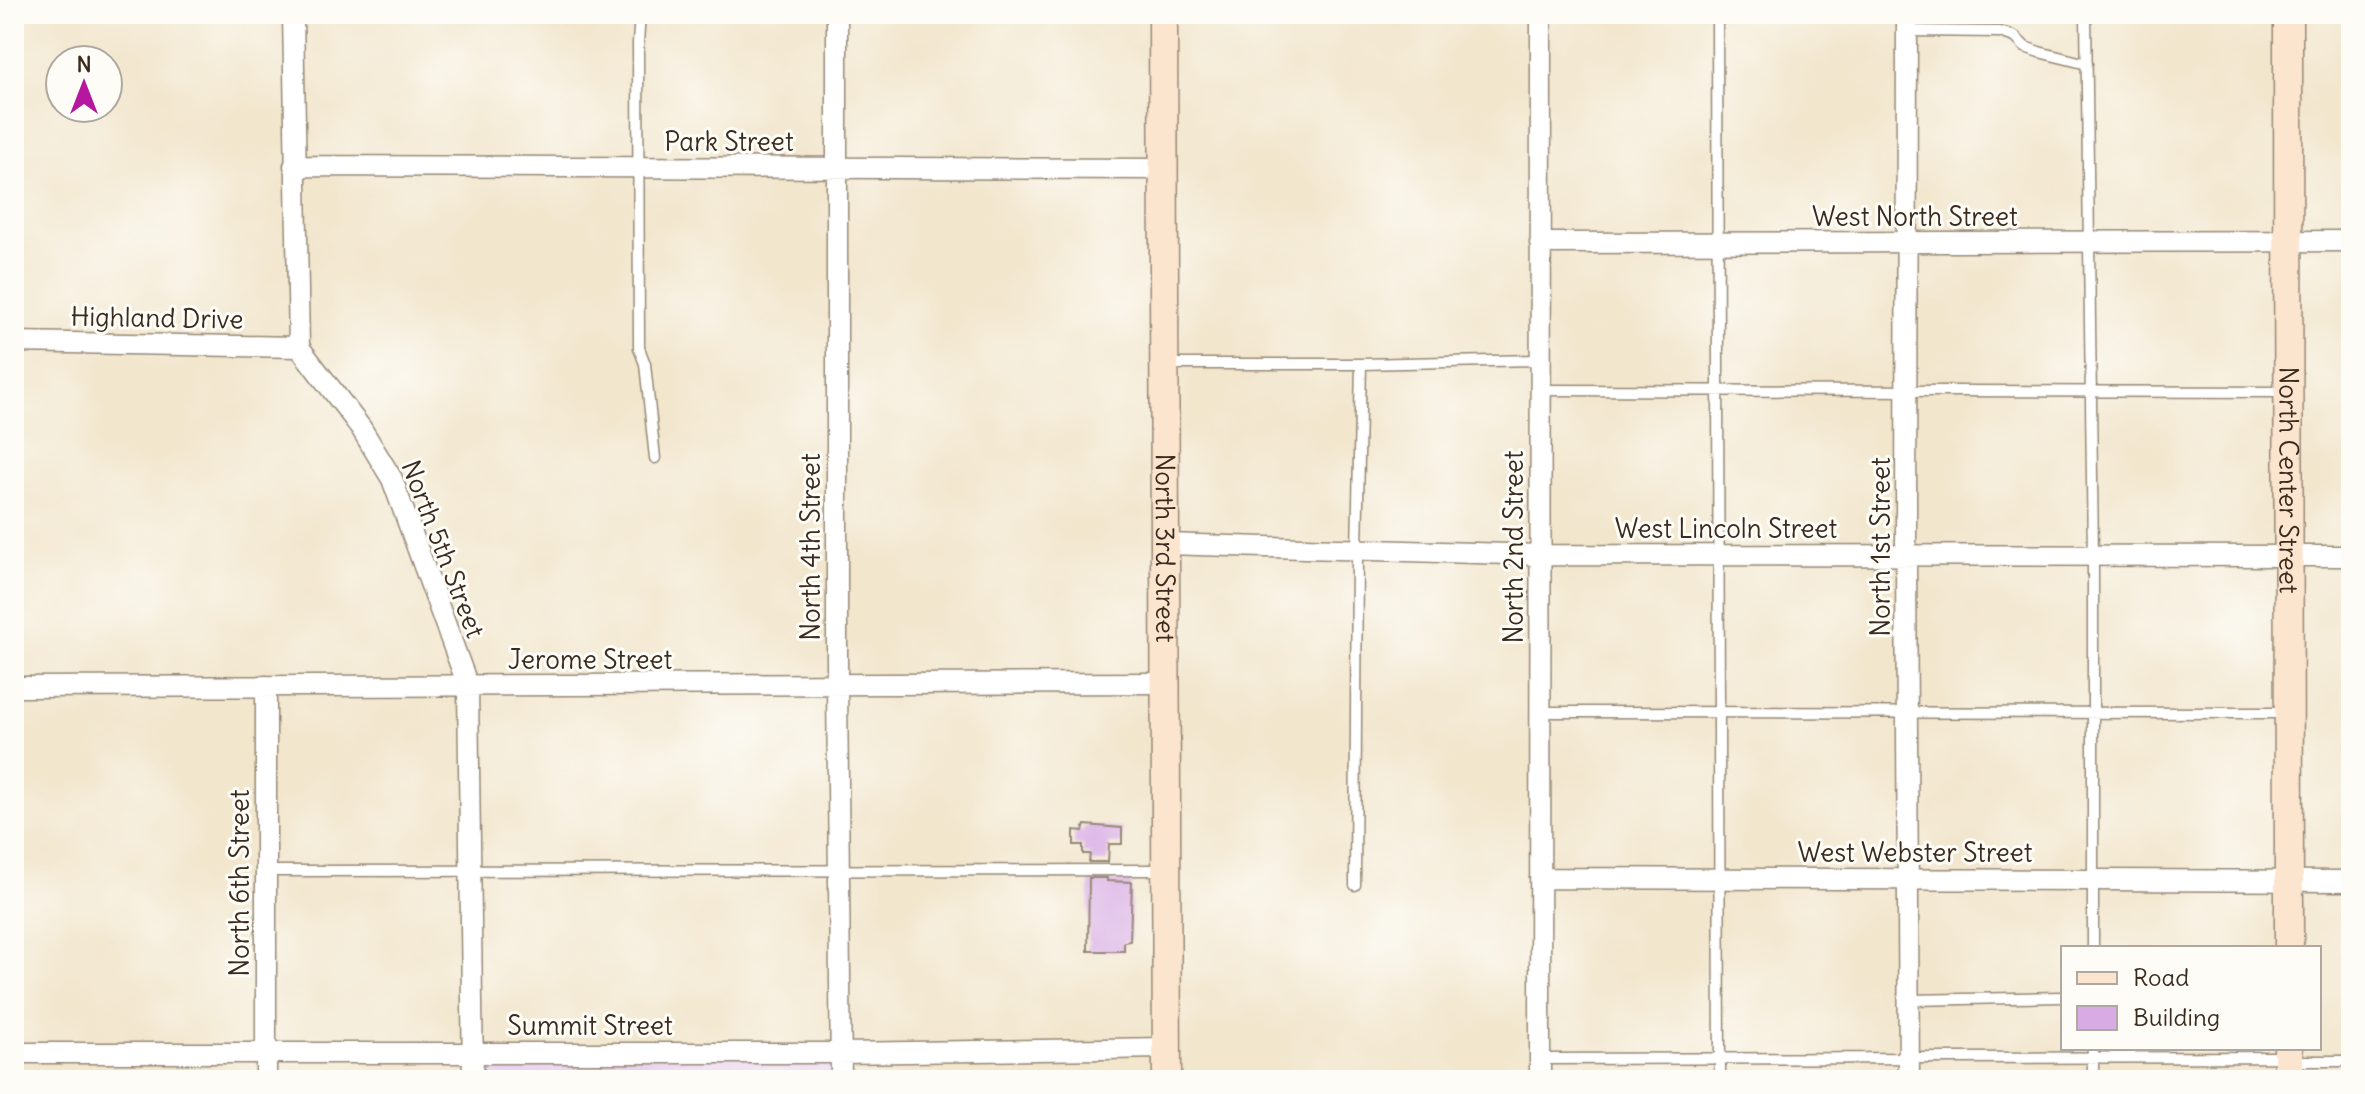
<svg xmlns="http://www.w3.org/2000/svg" width="2365" height="1094" font-family="Delius,sans-serif">
  <style>
    .built { fill: #e8d2ee }
    .building { fill: #d8abe5 }
    .lines { fill: none; stroke-linecap: round; stroke-linejoin: round }
    .lane-casing { stroke: #968876; stroke-width: 13 }
    .street-casing { stroke: #968876; stroke-width: 23 }
    .secondary-casing { stroke: #968876; stroke-width: 31 }
    .lane { stroke: #fff; stroke-width: 10 }
    .street { stroke: #fff; stroke-width: 20 }
    .secondary { stroke: #fce5cf; stroke-width: 28 }
    .labels { text-anchor: middle; stroke-width: 6; stroke-linejoin: round; paint-order: stroke }
    .street-label { font-size: 26px; fill: #3b2a1e; stroke: #fdfcf7 }
  </style>
  <rect width="100%" height="100%" fill="#fdfcf7"/>
  <filter id="ink" filterUnits="userSpaceOnUse"><feTurbulence type="fractalNoise" baseFrequency=".0125" numOctaves="2"/><feDisplacementMap in="SourceGraphic" scale="16" xChannelSelector="R" yChannelSelector="G"/><feConvolveMatrix kernelMatrix="1 2 1 2 8 2 1 2 1" color-interpolation-filters="sRGB"/></filter>
  <filter id="wash" filterUnits="userSpaceOnUse"><feTurbulence type="fractalNoise" baseFrequency=".006" numOctaves="4" result="noise"/><feDisplacementMap in="SourceGraphic" scale="32" xChannelSelector="R" yChannelSelector="G"/><feGaussianBlur stdDeviation="1.8" result="paint"/><feColorMatrix in="noise" values="0 0 0 0 0 0 0 0 0 0 0 0 0 0 0 0 0 1.4 0 .05"/><feComposite in="paint" operator="in"/></filter>
  <g filter="url(#wash)">
    <rect width="100%" height="100%" fill="#f2e6cd"/>
    <path class="built" d="M473 1052 841 1053V1080H473Z"/>
    <g id="blocks">
      <path class="building" d="M1085 825 1122 828V844H1109L1108 862H1089L1090 854H1083V845H1074V830L1083 831Z
        M1089 878H1107V881L1132 882 1130 941 1124 942V951H1088Z"/>
    </g>
  </g>
  <g filter="url(#ink)">
    <use href="#blocks" fill-opacity="0" stroke="#968876" stroke-width="2"/>
    <g class="lines">
      <g class="lane-casing">
        <path id="lane" d="M640 14 638 43 639 348 645 364 655 458
          M1717 14 1720 1080
          M2086 14 2093 555V948
          M1907 31 2000 32 2015 37 2025 47 2039 52 2087 64
          M1166 364H1361L1357 550 1355 885
          M1361 364 1540 360
          M1540 390 2286 392
          M1540 712 2286 713
          M266 871 1164 870
          M1909 1000 2063 997
          M2093 1048V1080
          M1540 1059 2286 1057
          M2289 1061H2351"/>
      </g>
      <g class="street-casing">
        <path id="street" d="M293 14 299 347 361 428 392 479 468 686 473 1080
          M837 14V684L841 1080
          M1907 14 1906 555 1909 1080
          M294 166 1164 169
          M1540 243 2351 241
          M14 342 299 347
          M1165 544 1540 555 2351 556
          M266 686V1080
          M14 687 1165 683
          M1540 878 2351 881
          M14 1053H841L1166 1048
          M1540 1080 1541 14"/>
      </g>
      <g class="secondary-casing">
        <g id="secondary">
          <path id="s1" d="M1163 14 1167 1080"/>
          <path id="s2" d="M2288 14 2289 948"/>
          <path d="M2288 1080V1048"/>
        </g>
      </g>
      <use href="#lane" class="lane"/>
      <use href="#street" class="street"/>
      <use href="#secondary" class="secondary"/>
    </g>
  </g>
  <g class="labels">
    <g class="street-label">
      <text x="729" y="151">Park Street</text>
      <text x="1915" y="226">West North Street</text>
      <text transform="translate(157 318) rotate(1)" y="9">Highland Drive</text>
      <text dy="9" stroke="none"><textPath href="#s2" startOffset="466">North Center Street</textPath></text>
      <text x="1726" y="538">West Lincoln Street</text>
      <text transform="translate(811 547) rotate(-90)" y="9">North 4th Street</text>
      <text dy="9" stroke="none"><textPath href="#s1" startOffset="534">North 3rd Street</textPath></text>
      <text transform="translate(1514 547) rotate(-90)" y="9">North 2nd Street</text>
      <text transform="translate(1881 547) rotate(-90)" y="9">North 1st Street</text>
      <text transform="translate(443 549) rotate(69)" y="9">North 5th Street</text>
      <text x="590" y="669">Jerome Street</text>
      <text x="1915" y="862">West Webster Street</text>
      <text transform="translate(240 883) rotate(-90)" y="9">North 6th Street</text>
      <text x="590" y="1035">Summit Street</text>
    </g>
  </g>
  <rect width="2365" height="1094" fill="none" stroke="#fdfcf7" stroke-width="48"/>
  <rect x="2061" y="946" width="260" height="104" fill="#fdfcf7" stroke="#afa8a0" stroke-width="2"/>
  <rect x="2077" y="972" width="40" height="12" fill="#fce5cf" stroke="#afa8a0" stroke-width="2"/>
  <text x="2133" y="986" font-size="24" fill="#3b2a1e">Road</text>
  <rect x="2077" y="1006" width="40" height="24" fill="#d8abe5" stroke="#afa8a0" stroke-width="2"/>
  <text x="2133" y="1026" font-size="24" fill="#3b2a1e">Building</text>
  <g transform="translate(84 84)"><circle r="38" fill="#fdfcf7" stroke="#afa8a0" stroke-width="2"/>
  <path d="M0-6L14 30L0 20L-14 30Z" fill="#b5179e"/>
  <text y="-12" font-size="22" font-weight="bold" text-anchor="middle" fill="#3b2a1e">N</text>
  </g>
</svg>
